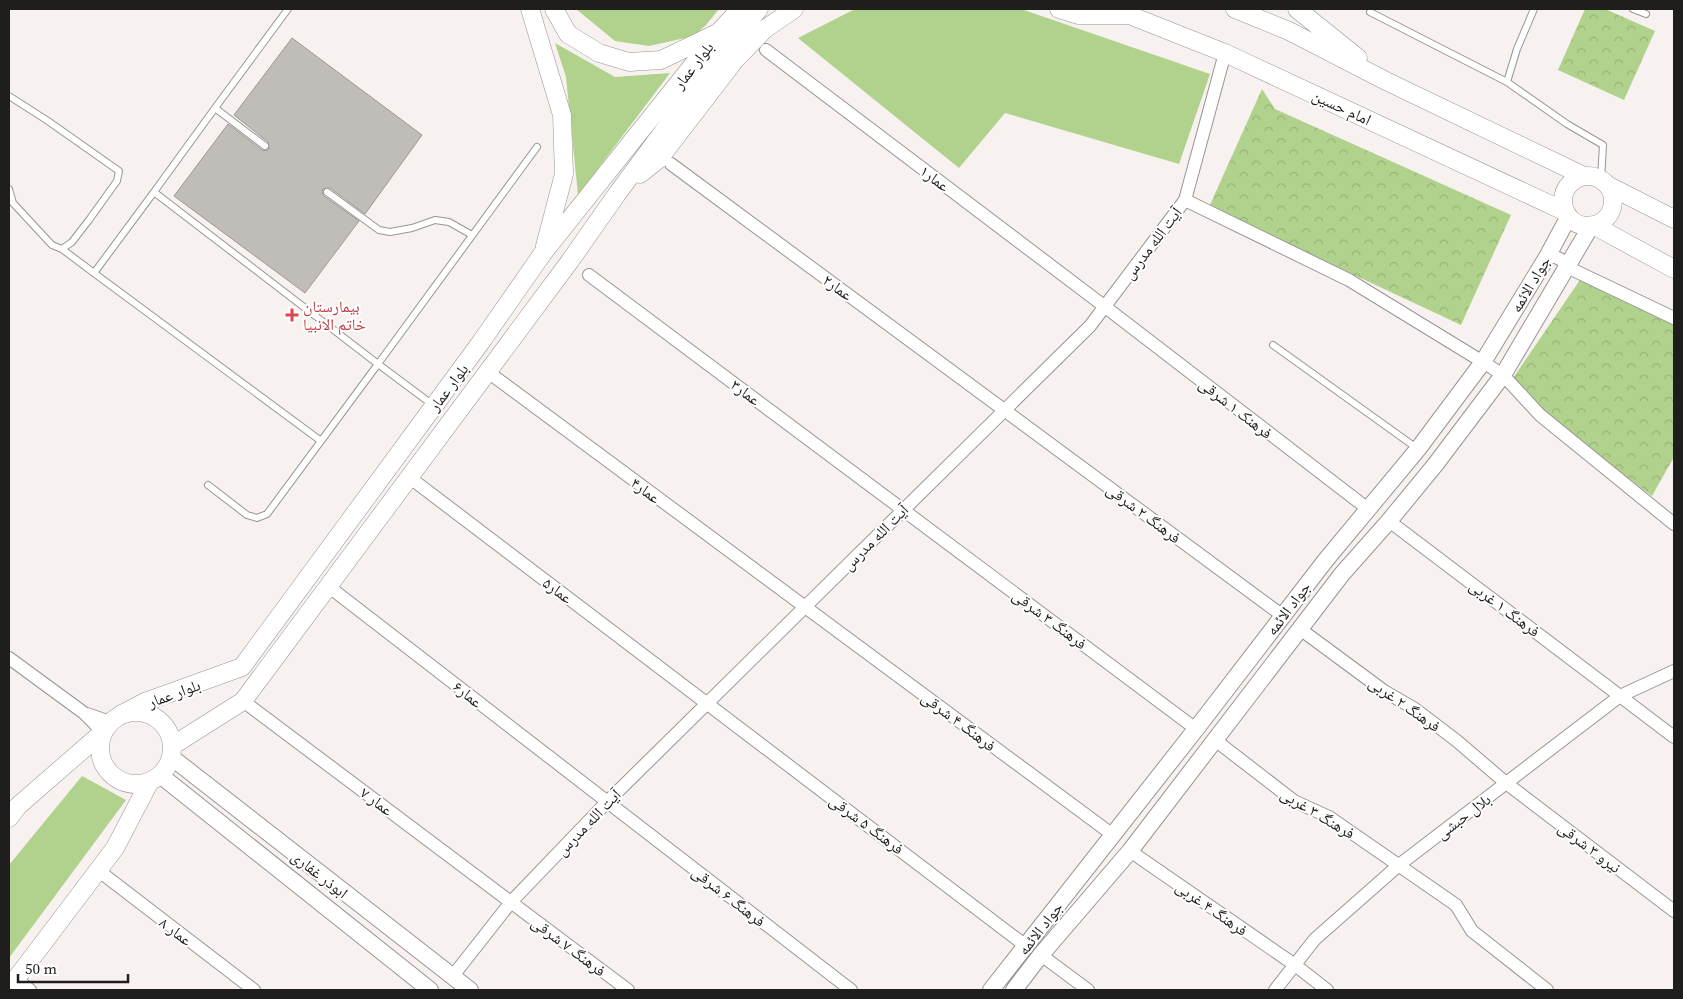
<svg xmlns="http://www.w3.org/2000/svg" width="1683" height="999" font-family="'Source Serif 4','Noto Naskh Arabic',serif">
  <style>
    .grass { fill: #b1d28c }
    .park { fill: url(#park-crowns) }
    .building { fill: #c0bdb9; stroke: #9b9894 }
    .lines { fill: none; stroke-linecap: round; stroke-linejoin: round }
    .service-casing { stroke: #9a9592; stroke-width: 8 }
    .minor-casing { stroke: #9a9592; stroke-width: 14 }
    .tertiary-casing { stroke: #9a9592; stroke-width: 18 }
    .secondary-casing { stroke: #9a9592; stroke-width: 19 }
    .service { stroke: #fff; stroke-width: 6 }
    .minor { stroke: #fff; stroke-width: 12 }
    .tertiary { stroke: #fff; stroke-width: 16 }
    .secondary { stroke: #fff; stroke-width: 18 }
    .health-dot { fill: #e0444e; stroke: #fff; stroke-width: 2 }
    .labels { text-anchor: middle; stroke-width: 4; stroke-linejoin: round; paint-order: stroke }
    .street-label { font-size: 16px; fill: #201e1d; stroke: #fff }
    .health-label { font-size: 16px; fill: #be3a42; stroke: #fff; text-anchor: start }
  </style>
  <defs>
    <pattern id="park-crowns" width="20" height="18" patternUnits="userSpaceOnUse" patternTransform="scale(1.25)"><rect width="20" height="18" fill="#b1d28c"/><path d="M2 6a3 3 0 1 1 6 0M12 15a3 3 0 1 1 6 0" fill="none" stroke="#98b478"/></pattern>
  </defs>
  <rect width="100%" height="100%" fill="#f7f2ef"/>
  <path class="grass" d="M576 9H719L706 25 694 36 649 46 615 41Z
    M855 9H1021L1210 74 1179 164 1005 113 959 168 798 38Z
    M555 43 615 77 670 73 578 195 566 77Z
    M82 776 126 800 9 958V865Z"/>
  <path class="park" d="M1585 9H1605L1655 31 1624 100 1558 70Z
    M1262 89 1275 109 1511 215 1461 325 1209 207Z
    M1586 271 1674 318V457L1652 496 1507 387Z"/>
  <path class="building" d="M292 38 422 135 365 214 330 188 323 189 322 192 324 196 359 221 305 293 174 196 228 124 262 150 266 151 269 149 268 142 234 115Z"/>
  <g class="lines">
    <g class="service-casing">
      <path id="service" d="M1633 9 1646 14
        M1370 12 1507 82 1567 124 1603 145 1601 179
        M1507 82 1517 49 1534 9
        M9 96 48 121 119 171 117 181 89 220 72 242 62 249 52 245 13 203 9 189
        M215 108 288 9
        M154 192 215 108 265 146
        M327 192 379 230 390 232 412 228 435 220 449 222 472 235
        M62 249 94 273 154 192 378 364 537 147
        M94 273 321 441
        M1273 345 1418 449
        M208 485 247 515 257 518 267 514 378 364 433 405"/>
    </g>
    <g class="minor-casing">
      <path id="minor" d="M766 50 1104 306 1368 509
        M671 164 1283 616
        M1185 200 1349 280 1483 362 1503 375 1540 415 1674 524
        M1547 257C1557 256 1563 259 1567 267L1674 318
        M589 275 1196 729
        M488 372 1113 835
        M409 477 1026 946
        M1389 521 1674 737
        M328 586 851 990
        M1300 629 1384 691 1415 709 1457 741 1506 783 1674 911
        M9 658 84 713 103 732
        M243 701 628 990
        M87 714 110 722
        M1215 740 1294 801 1329 817 1456 905 1472 931 1547 990
        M1130 851 1295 965 1327 990
        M99 871 254 990
        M1041 955 1088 990
        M452 977 511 902 607 802 1090 326 1185 200 1225 53
        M16 979 30 990
        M1275 990 1315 939 1399 865 1620 696 1674 671"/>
    </g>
    <g class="tertiary-casing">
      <path id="tertiary" d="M171 757 470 990
        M160 775 430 990
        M991 990 1196 729 1325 561 1418 449 1483 362 1547 257 1569 216
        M1014 990 1040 956 1130 851 1342 574 1389 521 1435 465 1503 375 1591 226"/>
    </g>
    <g class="secondary-casing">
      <path id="secondary" d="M530 9 562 115 564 174 545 246
        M554 9 568 34 599 53 629 62 661 60 715 34
        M1059 9 1078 15H1127
        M1114 9 1225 53 1566 212
        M1235 9 1289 31 1386 81 1584 176
        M1297 9 1358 58
        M640 174 659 159 735 60 765 29 794 9
        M1563 201a25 25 0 1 1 50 0a25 25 0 1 1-50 0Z
        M1609 186 1674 219
        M1593 225 1674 269
        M100 748a36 36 0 1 1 72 0a36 36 0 1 1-72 0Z
        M120 715 145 702 242 667 481 342 543 253 720 31 740 9
        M172 746 243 701 570 261 617 194 730 41 759 9
        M9 818 18 806 103 732
        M9 988 115 848 150 781"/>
    </g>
    <use href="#service" class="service"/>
    <use href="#minor" class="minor"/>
    <use href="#tertiary" class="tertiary"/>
    <use href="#secondary" class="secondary"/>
  </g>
  <path class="health-dot" d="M289.5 307.5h5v5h5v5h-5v5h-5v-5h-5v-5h5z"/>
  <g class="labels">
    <g class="street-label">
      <text transform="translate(693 65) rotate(-52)" y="6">بلوار عمار</text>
      <text transform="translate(1342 107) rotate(25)" y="6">امام حسین</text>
      <text transform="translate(935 178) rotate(37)" y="6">عمار۱</text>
      <text transform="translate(1152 243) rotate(-53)" y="6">آیت الله مدرس</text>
      <text transform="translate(1530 284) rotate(-59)" y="6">جواد الائمه</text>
      <text transform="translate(838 287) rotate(36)" y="6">عمار۲</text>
      <text transform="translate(448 387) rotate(-53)" y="6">بلوار عمار</text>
      <text transform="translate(746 392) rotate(37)" y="6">عمار۳</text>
      <text transform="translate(1236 408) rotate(38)" y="6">فرهنک ۱ شرقی</text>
      <text transform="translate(646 490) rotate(37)" y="6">عمار۴</text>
      <text transform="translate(1144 513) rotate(37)" y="6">فرهنگ ۲ شرقی</text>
      <text transform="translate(875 537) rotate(-45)" y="6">آیت الله مدرس</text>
      <text transform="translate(558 590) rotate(37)" y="6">عمار۵</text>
      <text transform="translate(1288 608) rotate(-53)" y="6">جواد الائمه</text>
      <text transform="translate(1505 608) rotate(37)" y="6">فرهنگ ۱ غربی</text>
      <text transform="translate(1050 619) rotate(37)" y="6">فرهنگ ۳ شرقی</text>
      <text transform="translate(174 693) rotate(-20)" y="6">بلوار عمار</text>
      <text transform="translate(468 694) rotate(38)" y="6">عمار۶</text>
      <text transform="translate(1405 704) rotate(35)" y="6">فرهنگ ۲ غربی</text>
      <text transform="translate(959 721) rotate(37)" y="6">فرهنگ ۴ شرقی</text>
      <text transform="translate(377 801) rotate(37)" y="6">عمار ۷</text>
      <text transform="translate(1318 813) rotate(31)" y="6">فرهنگ ۳ غربی</text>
      <text transform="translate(1463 816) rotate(-37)" y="6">بلال حبشی</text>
      <text transform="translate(588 822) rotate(-46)" y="6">آیت الله مدرس</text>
      <text transform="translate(867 824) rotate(37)" y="6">فرهنگ ۵ شرقی</text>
      <text transform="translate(1590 847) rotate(37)" y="6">نیرو ۳ شرقی</text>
      <text transform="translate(320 874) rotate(38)" y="6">ابوذر غفاری</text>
      <text transform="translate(729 896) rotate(38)" y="6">فرهنگ ۶ شرقی</text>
      <text transform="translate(1212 908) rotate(35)" y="6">فرهنگ ۴ غربی</text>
      <text transform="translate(1040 928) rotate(-52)" y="6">جواد الائمه</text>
      <text transform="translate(176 931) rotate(37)" y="6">عمار ۸</text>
      <text transform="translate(569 946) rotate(37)" y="6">فرهنگ ۷ شرقی</text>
    </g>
    <g class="health-label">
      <text x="303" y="312">بیمارستان<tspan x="303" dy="18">خاتم الانبیا</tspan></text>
    </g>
  </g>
  <rect width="1683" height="999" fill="none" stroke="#201e1d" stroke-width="20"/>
  <path d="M18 974v8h110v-8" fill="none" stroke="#201e1d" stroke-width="2.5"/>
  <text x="25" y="974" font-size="15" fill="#201e1d" stroke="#ffffff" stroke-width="4" paint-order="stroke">50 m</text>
</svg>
